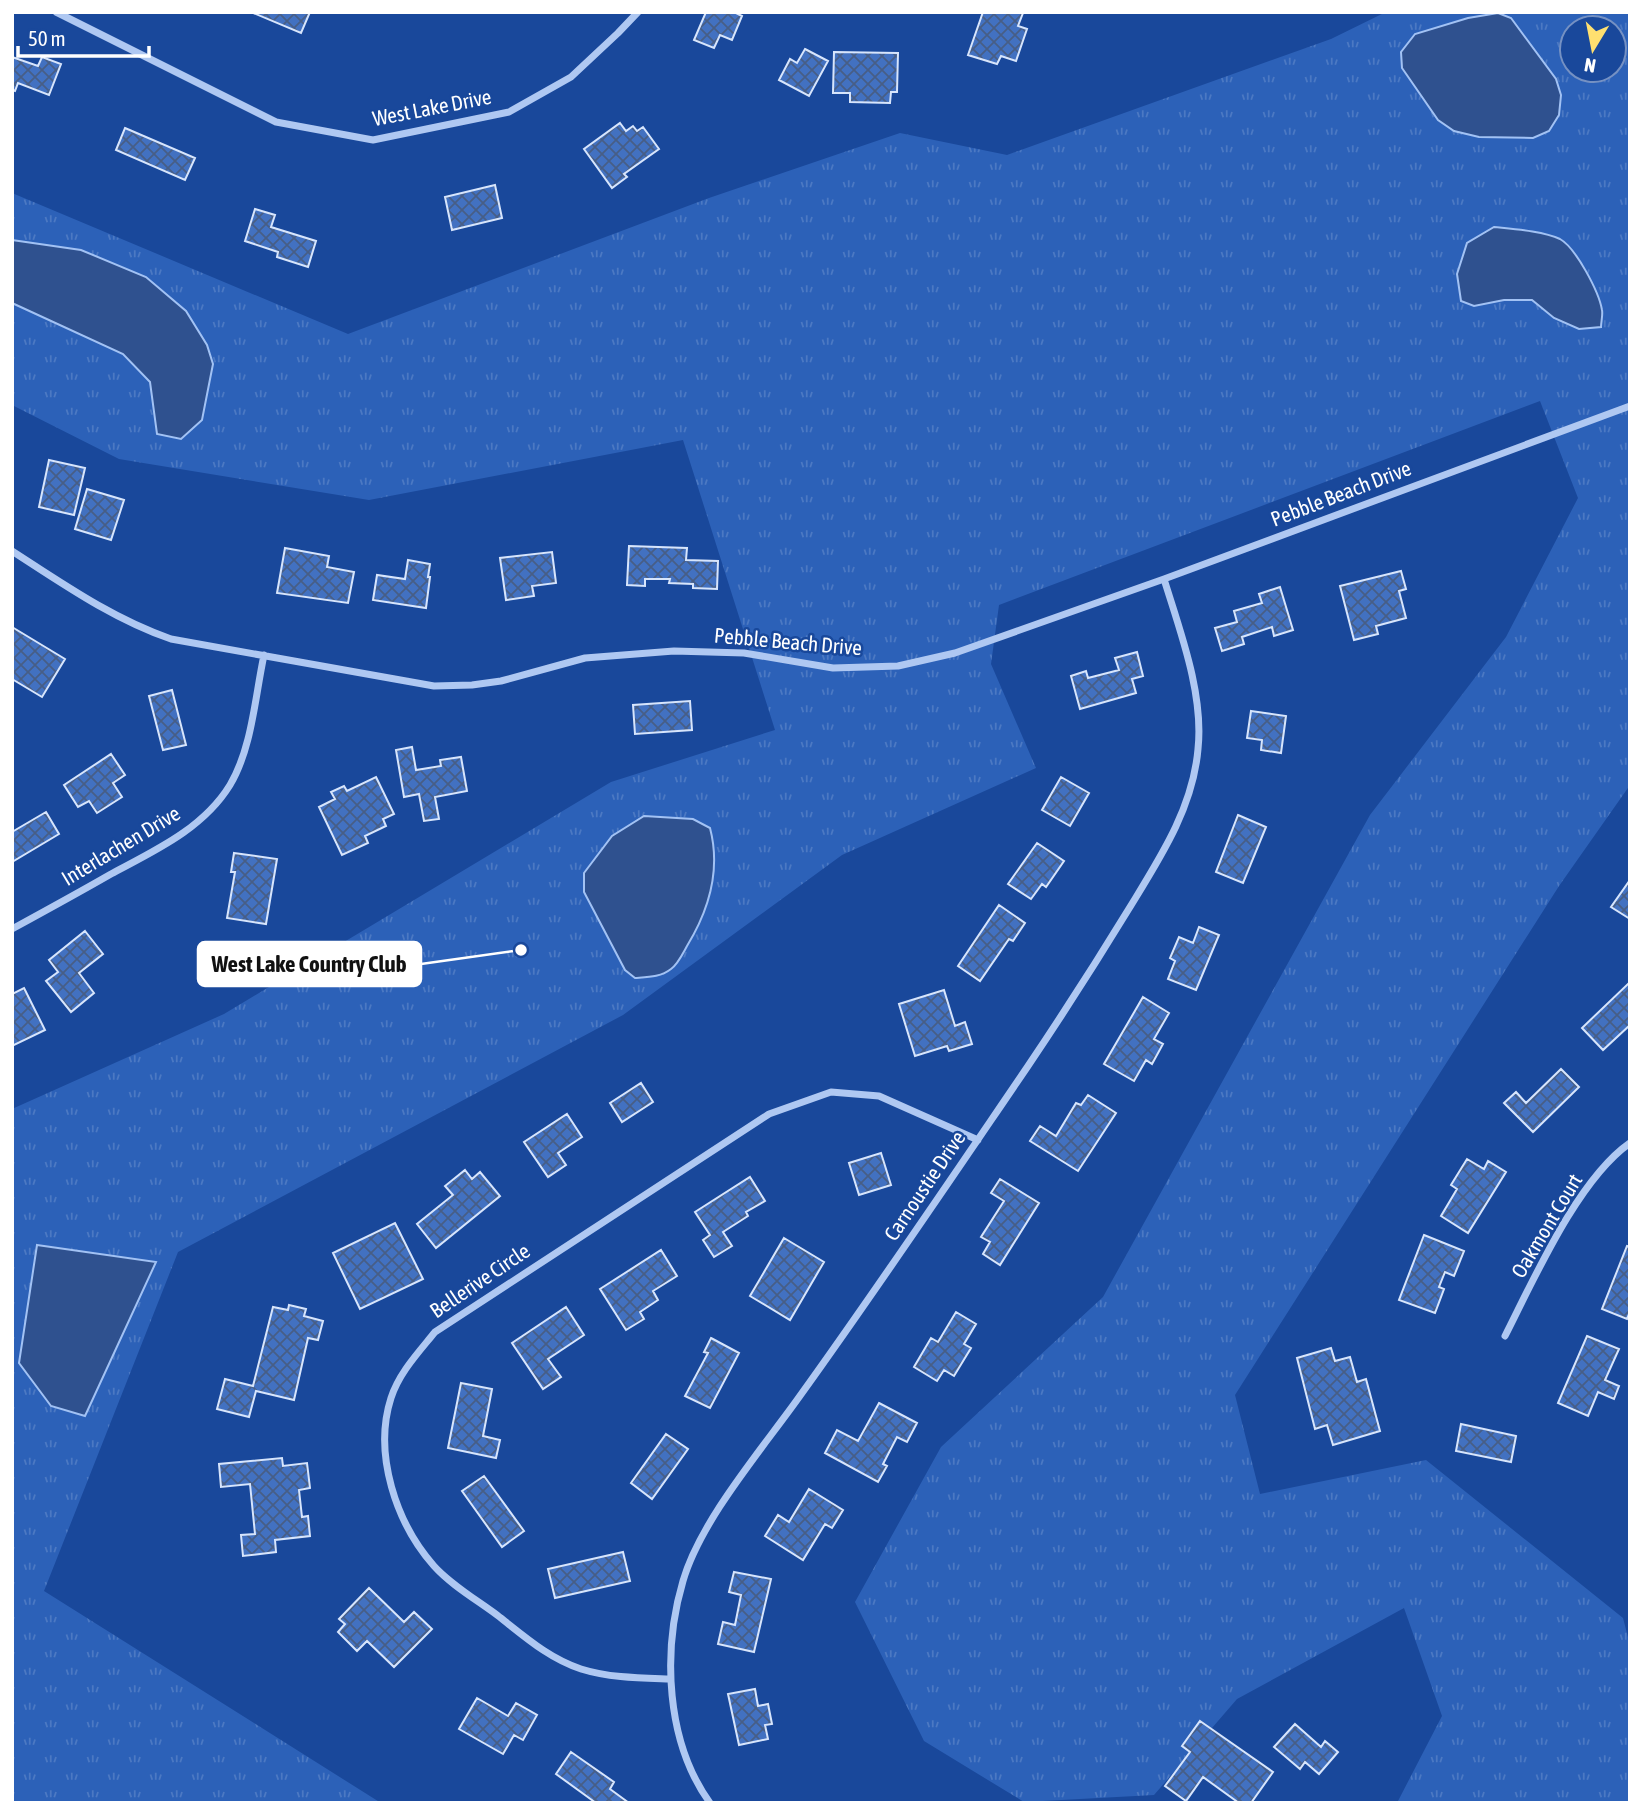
<svg xmlns="http://www.w3.org/2000/svg" width="1642" height="1815" font-family="'Asap Condensed',sans-serif">
  <style>
    .grass { fill: url(#grass-tufts); fill-rule: evenodd }
    .water { fill: #2f518f; stroke: #a2c2f4; stroke-width: 2 }
    .building { fill: url(#building-cross-hatch); stroke: #d7e5fc; stroke-width: 2 }
    .lines { fill: none; stroke-linecap: round; stroke-linejoin: round }
    .street { stroke: #afc8f2; stroke-width: 7 }
    .labels { text-anchor: middle; stroke-width: 5; stroke-linejoin: round; paint-order: stroke }
    .street-label { font-size: 21px; fill: #fff; stroke: #19489b }
    .leader { fill: none; stroke: #fff; stroke-width: 2.5 }
    .callout-dot { fill: #fff; stroke: #19489b; stroke-width: 2.5 }
    .callout { fill: #fff; stroke: #fff; stroke-width: 2.5 }
    .callout-label { font-size: 23px; text-anchor: middle; font-weight: bold; fill: #111 }
  </style>
  <defs>
    <pattern id="grass-tufts" width="24" height="20" patternUnits="userSpaceOnUse" patternTransform="scale(1.75)"><rect width="24" height="20" fill="#2c61b8"/><path d="M3 7l-1-3M5 7V3M7 7l1-3M15 17l-1-3M17 17v-4M19 17l1-3" fill="none" stroke="#4c79c3"/></pattern>
    <pattern id="building-cross-hatch" width="8" height="8" patternUnits="userSpaceOnUse" patternTransform="scale(1.75)"><rect width="8" height="8" fill="#4271c1"/><path d="M0 0l8 8M0 8l8-8" fill="none" stroke="#475e86"/></pattern>
  </defs>
  <rect width="100%" height="100%" fill="#19489b"/>
  <path class="grass" d="M1386 12H1630V785L1559 886 1235 1395 1260 1494 1426 1460 1623 1618 1630 1645V1803H1397L1442 1716 1404 1608 1237 1699 1154 1795 1024 1802 924 1741 855 1602 941 1447 1103 1297 1370 815 1506 637 1578 498 1540 401 999 605 991 664 1036 768 842 855 623 1015 178 1252 44 1591 381 1803H12V1109L224 1014 611 782 775 730 683 440 369 500 119 459 12 405V193L348 334 709 198 900 133 1007 155 1331 39ZM1572 28H1614V70H1572Z"/>
  <path class="water" d="M1498 13 1511 18 1556 79 1561 95 1559 115 1549 131 1533 138 1479 137 1454 131 1438 120 1402 68 1401 52 1415 34 1468 18Z
    M1494 227C1513 229 1543 231 1560 239 1576 248 1599 292 1602 310 1603 315 1601 322 1601 327L1579 329 1554 318 1532 300H1504L1474 306 1461 301 1457 274 1467 243Z
    M12 240 81 250 146 277 186 311 207 345 213 364 202 420 181 439 157 434 150 382 123 354 12 303Z
    M644 816 693 819 710 828C721 870 709 910 687 946 683 953 678 964 671 969 661 977 648 977 635 978L625 970 584 892V873L612 836Z
    M37 1245 156 1262 85 1416 51 1406 19 1363Z"/>
  <path class="building" d="M251 12H310L301 33Z
    M706 12H734L742 16 732 40 720 35 714 48 694 40Z
    M983 12 1023 13 1018 26 1027 29 1016 61 1001 56 997 64 968 55Z
    M805 49 828 61 809 96 779 80 790 59 797 63Z
    M834 52 898 53 897 92H891L890 103 850 102V93H833Z
    M12 57 38 66 42 57 61 64 49 95 18 83 15 91 12 90Z
    M620 123 626 131 633 126 637 131 643 127 659 149 624 174 627 177 612 188 584 149Z
    M125 128 195 158 185 180 116 150Z
    M495 185 502 218 452 230 445 197Z
    M255 209 275 215 271 227 316 241 308 267 277 257 278 252 245 241Z
    M49 460 85 468 74 515 39 507Z
    M87 489 124 500 111 540 75 529Z
    M629 546 687 548 686 560 718 561 717 589 693 588V584L669 583 670 579H645V586L627 585Z
    M285 548 329 556 327 567 354 572 348 603 277 593Z
    M552 552 556 583 532 586 534 596 506 600 500 558Z
    M408 560 430 564 428 577H430L426 608 373 600 377 575 405 579Z
    M1401 571 1406 589 1399 591 1406 618 1376 626 1378 634 1354 640 1340 586Z
    M1280 587 1293 630 1274 636 1272 627 1242 637 1244 644 1222 651 1215 628 1237 622 1234 611 1262 603 1259 594Z
    M12 627 65 659 42 697 12 679Z
    M1137 652 1143 676 1132 679 1136 693 1080 709 1071 676 1086 671 1088 678 1119 670 1115 658Z
    M172 690 186 745 163 750 149 696Z
    M690 701 692 730 635 734 633 705Z
    M1251 711 1286 716 1281 753 1261 750 1262 740 1247 738Z
    M412 747 416 770 441 766 440 760 461 757 467 791 435 797 439 819 424 821 419 794 404 797 396 750Z
    M111 754 125 775 113 783 122 797 97 813 89 801 78 807 64 785Z
    M376 777 394 814 383 819 386 826 365 836 368 843 342 855 319 807 335 799 331 792 344 786 347 791Z
    M1061 777 1089 793 1070 826 1042 810Z
    M46 812 59 834 12 862V832Z
    M1238 815 1266 827 1243 883 1216 872Z
    M1037 843 1064 861 1046 887 1042 884 1031 899 1008 884Z
    M234 853 277 859 266 924 227 918 235 872H231Z
    M1630 880V919L1611 907Z
    M999 905 1025 923 1013 941 1009 939 980 981 958 966Z
    M1199 927 1219 935 1196 990 1168 979 1175 961 1170 958 1179 937 1193 943Z
    M85 931 103 954 79 973 94 993 71 1012 46 981 58 972 49 960Z
    M1630 982V1025L1603 1050 1582 1028Z
    M24 988 45 1030 12 1046V994Z
    M944 990 955 1026 965 1022 972 1044 949 1051 947 1046 915 1056 899 1004Z
    M1143 997 1169 1013 1154 1039 1163 1044 1152 1064 1146 1060 1134 1081 1104 1064Z
    M1561 1069 1579 1087 1533 1132 1504 1103 1516 1092 1526 1103Z
    M641 1083 653 1102 622 1122 610 1103Z
    M1088 1095 1116 1113 1078 1171 1030 1141 1040 1126 1056 1136 1076 1103 1081 1105Z
    M567 1114 582 1137 558 1153 566 1165 548 1177 524 1142Z
    M881 1153 891 1185 859 1195 849 1163Z
    M1467 1159 1484 1169 1488 1161 1506 1172 1468 1233 1441 1216 1457 1189 1451 1185Z
    M465 1170 472 1179 480 1172 500 1196 436 1248 417 1224 453 1195 445 1186Z
    M750 1177 765 1201 746 1212 748 1216 723 1232 732 1246 714 1257 703 1240 710 1235 695 1212Z
    M1000 1179 1039 1203 1000 1265 983 1254 990 1242 981 1237 1004 1201 991 1193Z
    M395 1223 423 1279 360 1309 333 1253Z
    M1424 1235 1464 1251 1454 1276 1445 1272 1439 1287 1444 1289 1435 1313 1399 1300Z
    M784 1238 824 1262 790 1320 750 1296Z
    M1627 1246 1630 1247V1312L1627 1319 1602 1309Z
    M661 1250 677 1276 653 1291 658 1300 640 1312 644 1319 626 1330 600 1289Z
    M289 1305 306 1309 304 1316 323 1321 318 1340 308 1338 294 1400 256 1391 249 1417 217 1409 225 1379 253 1386 273 1307 288 1310Z
    M566 1307 584 1335 548 1359 561 1377 543 1389 512 1343Z
    M956 1312 976 1324 964 1344 971 1348 954 1376 944 1370 937 1381 914 1367 931 1338 938 1342Z
    M1587 1336 1619 1349 1605 1380 1619 1386 1614 1399 1598 1392 1588 1416 1558 1403Z
    M711 1338 739 1353 710 1408 685 1396 708 1353 704 1352Z
    M1331 1348 1335 1361 1350 1357 1357 1382 1366 1379 1380 1431 1333 1445 1327 1425 1315 1429 1297 1358Z
    M461 1383 492 1389 483 1436 500 1440 496 1458 448 1448Z
    M879 1403 917 1423 907 1442 897 1437 883 1464 887 1466 878 1482 825 1453 837 1430 858 1441Z
    M1461 1424 1516 1436 1511 1462 1456 1451Z
    M666 1434 688 1449 652 1499 631 1483Z
    M282 1458 283 1466 307 1463 310 1488 299 1490 302 1517 308 1516 310 1536 275 1540 276 1552 243 1556 241 1535 255 1534 250 1484 221 1487 219 1464Z
    M484 1476 524 1531 502 1547 462 1491Z
    M809 1489 843 1510 832 1528 825 1524 803 1560 765 1536 778 1515 789 1522Z
    M623 1552 630 1581 555 1598 548 1569Z
    M734 1572 771 1579 754 1652 718 1644 723 1622 735 1625 741 1595 729 1592Z
    M369 1588 404 1622 414 1612 432 1629 394 1667 367 1641 357 1651 338 1632 345 1624 339 1619Z
    M755 1689 758 1706 768 1704 772 1724 765 1725 768 1739 739 1745 728 1694Z
    M477 1698 508 1716 516 1703 537 1715 523 1740 514 1735 503 1754 459 1729Z
    M1200 1721 1273 1772 1251 1803H1239L1203 1777 1186 1801 1165 1786 1190 1752 1182 1746Z
    M1295 1724 1321 1747 1325 1741 1338 1752 1319 1774 1305 1762 1300 1769 1274 1747Z
    M571 1752 614 1782 610 1789 629 1803H596L556 1774Z"/>
  <g class="lines">
    <path class="street" d="M56 12 276 122 373 140 509 112 571 77 618 33 638 12
      M12 551C63 584 113 619 171 639L434 686 472 685 501 681 585 658 674 651 744 653 833 668 898 666 955 653 1164 579 1630 406
      M12 929C45 911 78 893 111 874 154 851 203 829 230 785 252 748 255 697 264 655
      M1505 1336C1534 1279 1578 1179 1630 1143
      M670 1679C640 1678 610 1678 581 1669 548 1658 524 1636 497 1615 477 1600 451 1585 434 1566 396 1523 373 1454 391 1398 399 1373 418 1353 435 1332L769 1114 831 1092 879 1096 978 1140
      M710 1803C666 1742 662 1652 683 1581 701 1519 764 1447 802 1393 879 1286 953 1176 1028 1066 1063 1014 1097 961 1130 907 1160 858 1193 808 1198 749 1204 694 1180 631 1164 579"/>
  </g>
  <g class="labels">
    <g class="street-label">
      <text transform="translate(432 108) rotate(-11)" y="7">West Lake Drive</text>
      <text transform="translate(1341 494) rotate(-21)" y="7">Pebble Beach Drive</text>
      <text transform="translate(788 642) rotate(5)" y="7">Pebble Beach Drive</text>
      <text transform="translate(121 846) rotate(-31)" y="7">Interlachen Drive</text>
      <text transform="translate(925 1186) rotate(-56)" y="7">Carnoustie Drive</text>
      <text transform="translate(1547 1226) rotate(-59)" y="7">Oakmont Court</text>
      <text transform="translate(480 1281) rotate(-34)" y="7">Bellerive Circle</text>
    </g>
  </g>
  <path class="leader" d="M521 950L421 964"/>
  <circle class="callout-dot" cx="521" cy="950" r="7"/>
  <rect class="callout" x="198" y="942" width="223" height="44" rx="7"/>
  <g class="callout-label">
    <text x="309" y="972">West Lake Country Club</text>
  </g>
  <rect width="1642" height="1815" fill="none" stroke="#ffffff" stroke-width="28"/>
  <g transform="translate(1593 49) rotate(190)"><circle r="33" fill="#19489b" stroke="#7591c3" stroke-width="2"/>
  <path d="M0-5L12 26L0 18L-12 26Z" fill="#ffe070"/>
  <text y="-10" font-size="19" font-weight="bold" text-anchor="middle" fill="#ffffff">N</text>
  </g>
  <path d="M18 46v10h131v-10" fill="none" stroke="#ffffff" stroke-width="3.5"/>
  <text x="28" y="46" font-size="21" fill="#ffffff" stroke="#19489b" stroke-width="5" paint-order="stroke">50 m</text>
</svg>
